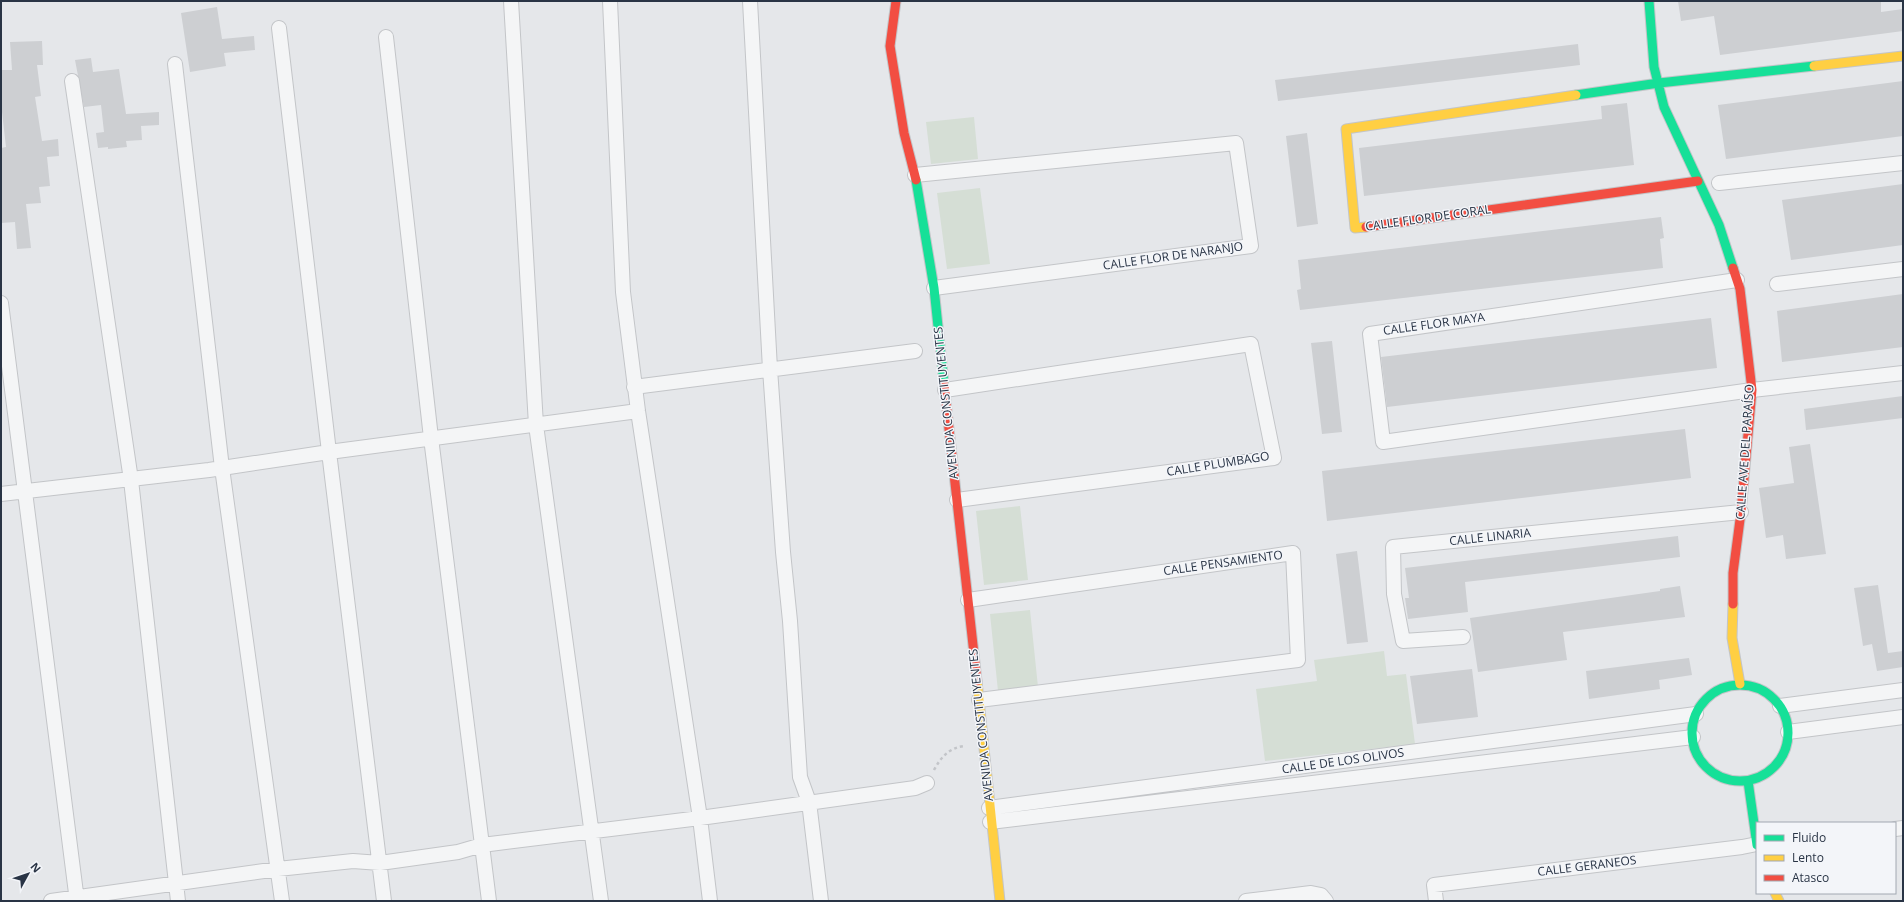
<svg xmlns="http://www.w3.org/2000/svg" width="1904" height="902" font-family="'Open Sans',sans-serif">
  <style>
    .green { fill: #d5ded5 }
    .building { fill: #cdcfd2 }
    .lines { fill: none; stroke-linecap: round; stroke-linejoin: round }
    .street-casing { stroke: #c3c5c8; stroke-width: 16 }
    .fast-casing { stroke: #c3c5c8; stroke-width: 11 }
    .slow-casing { stroke: #c3c5c8; stroke-width: 11 }
    .jam-casing { stroke: #c3c5c8; stroke-width: 11 }
    .path { stroke: #c3c5c9; stroke-width: 2.5; stroke-dasharray: 3 3; stroke-linecap: butt }
    .street { stroke: #f4f5f6; stroke-width: 14 }
    .fast { stroke: #16e098; stroke-width: 9 }
    .slow { stroke: #ffcf43; stroke-width: 9 }
    .jam { stroke: #f24e42; stroke-width: 9 }
    .labels { text-anchor: middle; stroke-width: 3; stroke-linejoin: round; paint-order: stroke }
    .street-label { font-size: 12px; fill: #293445; stroke: #f3f5f9 }
  </style>
  <rect width="100%" height="100%" fill="#e5e7ea"/>
  <path class="green" d="M974 117 978 159 931 164 926 122Z
    M980 188 990 264 947 269 937 193Z
    M1020 506 1028 580 984 585 976 511Z
    M1030 610 1038 687 998 691 990 614Z
    M1384 651 1387 676 1406 674 1415 744 1265 761 1256 689 1317 681 1314 660Z"/>
  <path class="building" d="M1678 1H1881V12L1903 9V31L1720 55 1714 16 1681 21Z
    M217 7 222 39 254 36 255 50 224 53 226 66 190 72 181 13Z
    M42 41 43 65H37L41 96 35 97 42 141 58 139 59 156 47 157 50 186 39 187 41 203 26 204 31 248 17 249 15 222 1 223V148L6 147 1 103V70H12L10 42Z
    M1578 44 1580 65 1278 101 1275 80Z
    M91 58 93 72 119 69 126 114 159 112V125L141 126 142 140 126 141 127 147 108 149V147L98 148 96 133 104 132 101 105 84 107 75 60Z
    M1903 81V136L1726 159 1718 105Z
    M1627 103 1634 165 1364 196 1359 148 1602 119 1601 106Z
    M1307 133 1318 224 1297 227 1286 136Z
    M1903 184V245L1791 260 1782 200Z
    M1661 217 1664 238 1660 239 1663 268 1300 310 1297 290 1301 289 1298 260Z
    M1903 294V347L1782 362 1777 311Z
    M1711 318 1717 368 1387 407 1381 357Z
    M1332 341 1342 432 1322 434 1311 343Z
    M1903 396V418L1806 430 1804 409Z
    M1685 429 1691 478 1327 521 1322 471Z
    M1810 444 1826 554 1786 559 1783 535 1766 538 1759 488 1794 483 1789 447Z
    M1678 536 1680 557 1465 582 1468 612 1408 619 1405 598H1409L1405 568Z
    M1357 551 1368 642 1347 644 1336 554Z
    M1878 585 1888 653 1903 651V667L1877 671 1872 644 1863 646 1854 588Z
    M1680 586 1685 617 1563 632 1567 660 1478 672 1470 618 1660 591V589Z
    M1689 658 1692 675 1659 680 1660 689 1589 699 1586 671Z
    M1472 669 1478 717 1417 724 1410 676Z"/>
  <g class="lines">
    <g class="street-casing">
      <path id="street" d="M511 1 536 425 601 901
        M610 1 623 292 638 411 700 818 710 901
        M750 1 770 369 783 552 790 621 800 777 809 802 821 901
        M279 28 329 452 384 901
        M386 37 431 438 489 901
        M175 64 222 468 282 901
        M72 81 131 480 178 901
        M915 175 1236 143 1251 246 934 288
        M1719 183 1903 163
        M1737 280 1370 334 1383 442 1752 390 1903 373
        M1777 284 1903 269
        M1 303 77 901
        M634 387 915 351
        M945 390 1251 344 1274 458 957 500
        M1 494 209 470 329 452 638 411
        M968 600 1293 553 1298 660 979 700
        M1463 637 1403 641 1394 594 1393 547 1741 512
        M1780 706 1903 690
        M1788 732 1903 717
        M989 808 1696 714
        M990 822 1693 737
        M1895 829 1903 828
        M51 901 278 869 353 861 380 863 458 852 482 845 700 818 915 788 927 783
        M1246 901 1311 893 1321 895 1326 901
        M1436 901 1434 885 1742 847 1757 844"/>
    </g>
    <g class="fast-casing">
      <path id="fast" d="M1649 1 1654 67 1664 107 1719 225 1733 268
        M1576 95 1659 83 1814 66
        M916 180 934 288 944 384
        M1692 733a48 48 0 1 1 96 0a48 48 0 1 1-96 0Z
        M1748 781 1757 845"/>
    </g>
    <g class="slow-casing">
      <path id="slow" d="M1814 66 1903 56
        M1366 227 1355 228 1346 129 1576 95
        M1733 604 1732 638 1740 684
        M977 681 1000 901
        M1775 893 1779 901"/>
    </g>
    <g class="jam-casing">
      <path id="jam" d="M896 1 890 46 904 133 916 180
        M1366 227 1698 181
        M944 384 977 681
        M1733 604V573L1741 512 1752 390 1740 289 1733 268"/>
    </g>
    <path class="path" d="M934 770C941 757 949 748 964 746"/>
    <use href="#street" class="street"/>
    <use href="#fast" class="fast"/>
    <use href="#slow" class="slow"/>
    <use href="#jam" class="jam"/>
  </g>
  <g class="labels">
    <g class="street-label">
      <text transform="translate(1428 218) rotate(-8)" y="4">CALLE FLOR DE CORAL</text>
      <text transform="translate(1173 256) rotate(-8)" y="4">CALLE FLOR DE NARANJO</text>
      <text transform="translate(1434 324) rotate(-8)" y="4">CALLE FLOR MAYA</text>
      <text transform="translate(946 403) rotate(-96)" y="4">AVENIDA CONSTITUYENTES</text>
      <text transform="translate(1745 452) rotate(-86)" y="4">CALLE AVE DEL PARAÍSO</text>
      <text transform="translate(1218 464) rotate(-9)" y="4">CALLE PLUMBAGO</text>
      <text transform="translate(1490 537) rotate(-6)" y="4">CALLE LINARIA</text>
      <text transform="translate(1223 563) rotate(-8)" y="4">CALLE PENSAMIENTO</text>
      <text transform="translate(981 725) rotate(-96)" y="4">AVENIDA CONSTITUYENTES</text>
      <text transform="translate(1343 761) rotate(-8)" y="4">CALLE DE LOS OLIVOS</text>
      <text transform="translate(1587 866) rotate(-7)" y="4">CALLE GERANEOS</text>
    </g>
  </g>
  <rect width="1904" height="902" fill="none" stroke="#293445" stroke-width="4"/>
  <rect x="1756" y="822" width="140" height="72" fill="#f3f5f9" stroke="#a2a8b1"/>
  <rect x="1764" y="835" width="20" height="6" fill="#16e098" stroke="#a2a8b1"/>
  <text x="1792" y="842" font-size="12" fill="#293445">Fluido</text>
  <rect x="1764" y="855" width="20" height="6" fill="#ffcf43" stroke="#a2a8b1"/>
  <text x="1792" y="862" font-size="12" fill="#293445">Lento</text>
  <rect x="1764" y="875" width="20" height="6" fill="#f24e42" stroke="#a2a8b1"/>
  <text x="1792" y="882" font-size="12" fill="#293445">Atasco</text>
  <g transform="translate(28 874) rotate(50)" stroke="#f3f5f9" stroke-width="3" paint-order="stroke">
  <path d="M0-3L7 15L0 10L-7 15Z" fill="#293445"/>
  <text y="-6" font-size="11" font-weight="bold" text-anchor="middle" fill="#293445">N</text>
  </g>
</svg>
